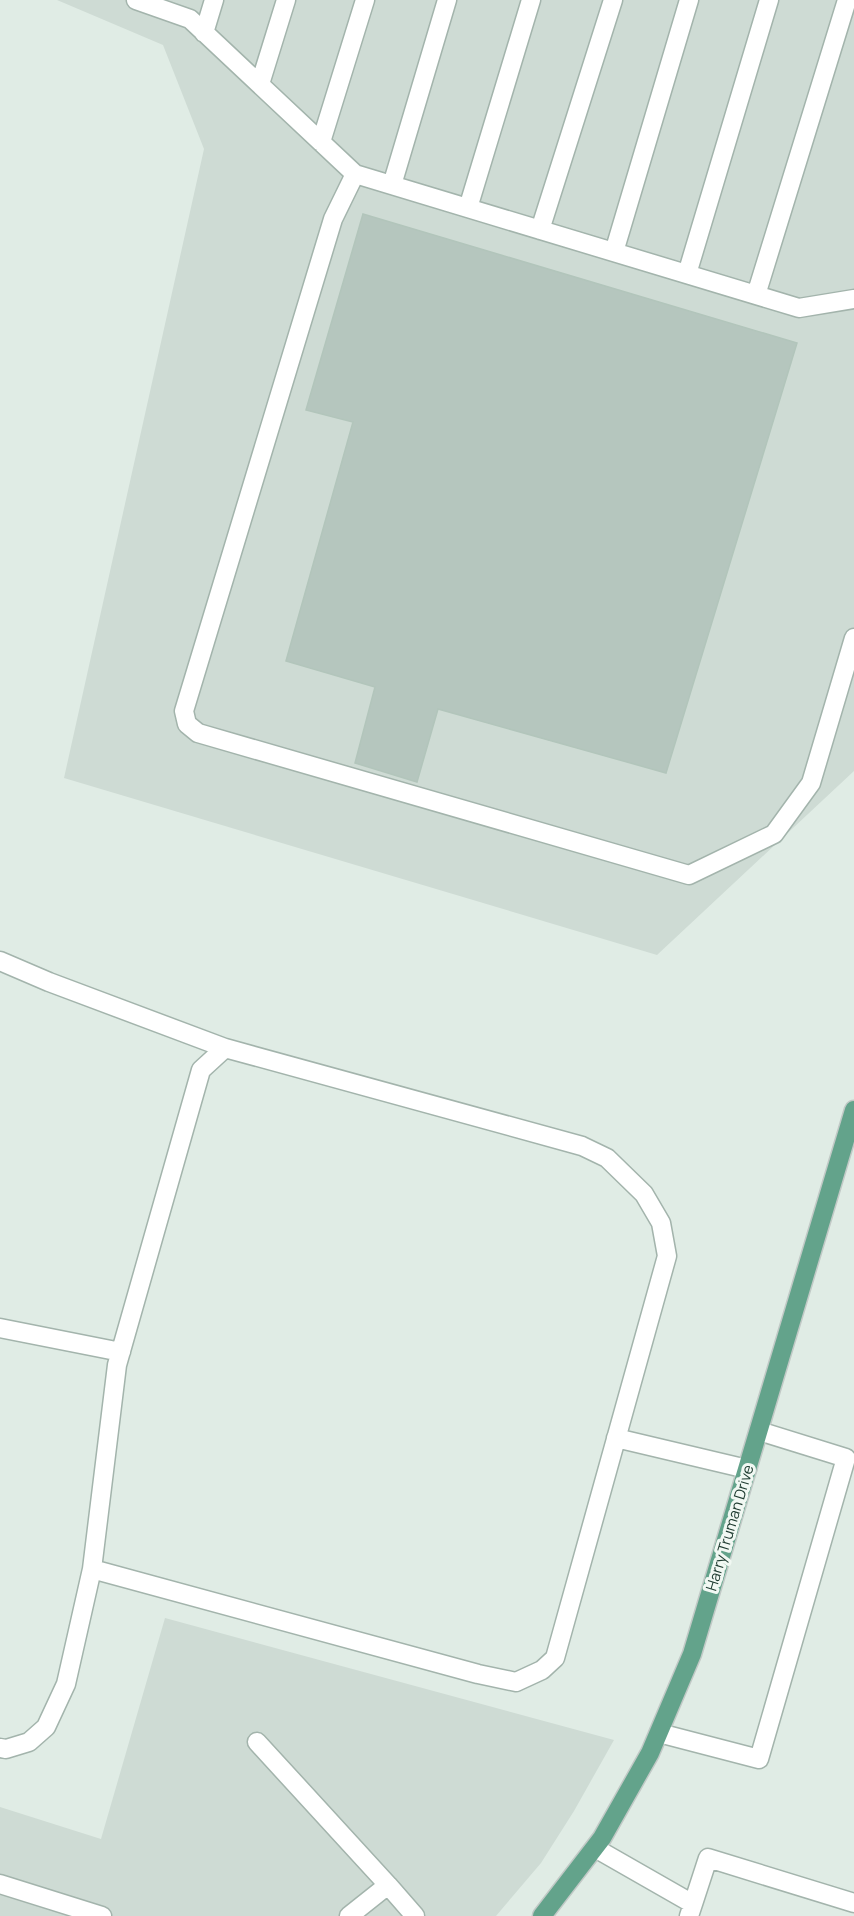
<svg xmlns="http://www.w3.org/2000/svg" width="854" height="1916" font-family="Manrope,sans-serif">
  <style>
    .built { fill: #cedbd4 }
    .building { fill: #b5c6be; stroke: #b2c5bb; stroke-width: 1.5 }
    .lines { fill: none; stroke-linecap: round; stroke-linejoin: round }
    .minor-casing { stroke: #a3b4ac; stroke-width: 21 }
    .major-casing { stroke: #c1c9c6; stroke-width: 21 }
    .minor { stroke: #fff; stroke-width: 18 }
    .major { stroke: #63a38b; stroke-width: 18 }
    .labels { text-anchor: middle; stroke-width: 6; stroke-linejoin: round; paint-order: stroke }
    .street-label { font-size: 15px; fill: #203d32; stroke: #f1f8f3 }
  </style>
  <rect width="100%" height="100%" fill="#e0ece5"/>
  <path class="built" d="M57 0H854V771L657 955 64 778 204 149 163 45Z
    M165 1618 614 1740 574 1811 541 1863 496 1916H0V1807L101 1839Z"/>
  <path class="building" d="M363 214 797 343 666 773 438 709 417 782 355 763 375 687 286 661 353 422 306 410Z"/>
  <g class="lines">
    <g class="minor-casing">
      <path id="minor" d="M136 0 190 19 355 174 799 308 854 299
        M204 33 214 0
        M260 84 286 0
        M321 142 365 0
        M355 174 333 219 184 711 187 724 198 733 689 875 774 834 811 783 854 638
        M392 185 447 0
        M468 208 531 0
        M540 230 613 0
        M614 252 689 0
        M687 274 769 0
        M756 295 847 0
        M0 961 49 982 225 1048
        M0 1328 121 1352
        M616 1438 747 1469
        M659 1733 759 1759 846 1458 759 1431
        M257 1742 388 1885
        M0 1748 6 1749 29 1742 46 1727 66 1684 92 1569 117 1365 201 1070 225 1048 582 1146 607 1158 644 1194 661 1223 667 1256 555 1658 542 1670 516 1682 478 1674 92 1569
        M595 1848 693 1904 689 1916
        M0 1884 102 1916
        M693 1904 708 1858 854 1903
        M349 1916 388 1885 415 1916"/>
    </g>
    <g class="major-casing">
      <path id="major" d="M542 1916 602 1838 650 1753 692 1654 854 1110"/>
    </g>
    <use href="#minor" class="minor"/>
    <use href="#major" class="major"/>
  </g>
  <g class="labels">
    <g class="street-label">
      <text transform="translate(730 1528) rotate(-73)" y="5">Harry Truman Drive</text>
    </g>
  </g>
</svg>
